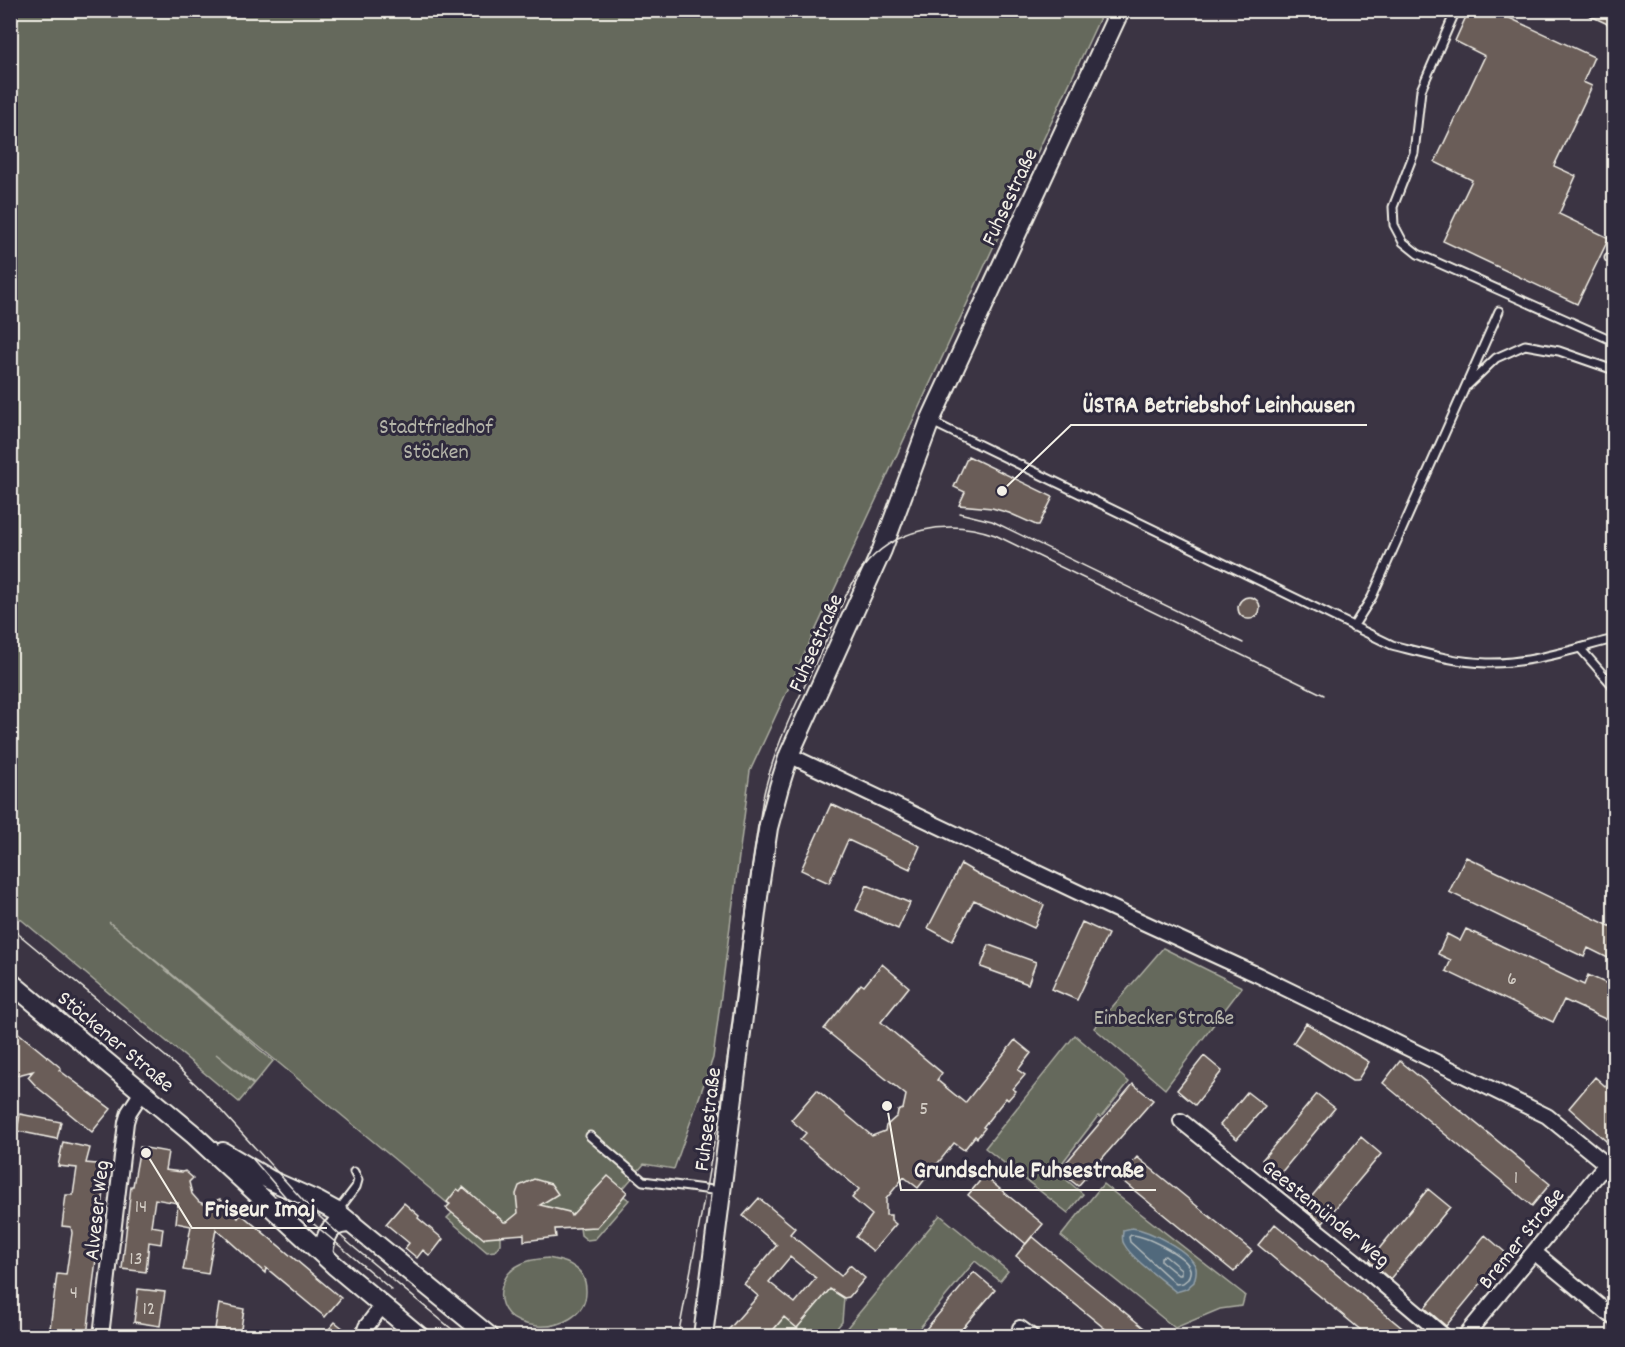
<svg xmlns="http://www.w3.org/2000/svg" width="1625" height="1347" font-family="Dekko,sans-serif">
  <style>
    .green { fill: #65695b; stroke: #acada2; stroke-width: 1.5 }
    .water { fill: #51697b; stroke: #929fa7; stroke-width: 1.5 }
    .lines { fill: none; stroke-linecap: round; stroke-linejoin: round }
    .shore { stroke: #b3bbbc; stroke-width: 1.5 }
    .building { fill: #6b5d59; stroke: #f4f1e8; stroke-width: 1.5; fill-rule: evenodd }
    .lane-casing { stroke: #f4f1e8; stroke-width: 11 }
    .street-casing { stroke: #f4f1e8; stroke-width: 18 }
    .secondary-casing { stroke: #f4f1e8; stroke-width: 22 }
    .lane { stroke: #2f2a3d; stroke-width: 7 }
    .street { stroke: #2f2a3d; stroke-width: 14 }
    .secondary { stroke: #2f2a3d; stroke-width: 18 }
    .tram { stroke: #f4f1e8; stroke-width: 1.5 }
    .labels { text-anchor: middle; stroke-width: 6; stroke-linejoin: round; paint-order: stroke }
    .number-label { font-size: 20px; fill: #d2ccc4 }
    .street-label { font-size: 22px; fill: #f4f1e8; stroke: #2f2a3d }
    .park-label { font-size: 22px; fill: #b4b4a9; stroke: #2f2a3d }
    .leader { fill: none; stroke: #f4f1e8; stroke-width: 2 }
    .callout-dot { fill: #f4f1e8; stroke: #2f2a3d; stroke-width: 2 }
    .callout-label { font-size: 24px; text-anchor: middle; font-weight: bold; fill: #f4f1e8; stroke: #2f2a3d; stroke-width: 6; stroke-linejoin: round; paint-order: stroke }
  </style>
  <rect width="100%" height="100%" fill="#3b3443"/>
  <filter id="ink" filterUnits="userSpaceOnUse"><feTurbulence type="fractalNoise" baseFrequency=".0167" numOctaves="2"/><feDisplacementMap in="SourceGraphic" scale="12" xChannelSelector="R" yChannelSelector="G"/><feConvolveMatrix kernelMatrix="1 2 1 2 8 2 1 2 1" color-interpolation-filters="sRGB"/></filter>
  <g filter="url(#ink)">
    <path class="green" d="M10 11H1103L750 771 713 1058 674 1169 644 1164 592 1225 595 1227 622 1195 629 1200 595 1239 587 1240 581 1235 580 1228 591 1227V1226L488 1235 500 1236V1244L495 1251 487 1252 447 1218 453 1212 485 1238 487 1236 109 922 273 1061 254 1084 216 1054 253 1085 239 1102 11 911Z
      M1163 948 1242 987 1165 1089 1094 1028Z
      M1075 1035 1129 1082 1101 1117 1098 1116 1056 1171 1083 1194 1068 1213 985 1148Z
      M1103 1184 1245 1295 1242 1306 1220 1309 1175 1328 1061 1236Z
      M940 1215 1008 1271 1000 1281 975 1261 913 1336H840Z
      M548 1258C557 1260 567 1261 574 1267 582 1272 586 1281 586 1290 587 1316 559 1328 537 1326 527 1325 515 1322 508 1314 493 1297 503 1272 521 1264 530 1259 539 1259 548 1258Z
      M830 1289 844 1298 842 1322 830 1336H769L784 1317 797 1328Z"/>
    <path class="water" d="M1132 1228C1149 1230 1191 1251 1196 1268 1197 1273 1195 1277 1194 1282L1186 1289 1176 1292C1162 1280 1132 1259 1124 1244 1121 1240 1123 1235 1123 1230Z"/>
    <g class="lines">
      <path class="shore" d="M1131 1235C1144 1235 1186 1255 1190 1269 1191 1273 1189 1275 1188 1279L1183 1283 1176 1284 1130 1242 1129 1237Z
        M1165 1256 1181 1269V1275H1178L1161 1261V1257Z"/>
    </g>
    <path class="building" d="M1469 10H1508L1505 16 1594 57 1583 82 1592 86 1554 166 1576 176 1559 214 1609 238 1577 304 1443 241 1472 180 1435 162 1485 56 1455 41Z
      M1578 10H1614V27Z
      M968 456 1053 497 1039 525H1036L1009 513 992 508 959 505 965 492 954 487Z
      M1238 608a11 11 0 1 1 22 0a11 11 0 1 1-22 0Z
      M831 804 920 846 910 869 848 840 829 883 801 870Z
      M1466 857 1614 928V961L1588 948 1584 957 1449 892Z
      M961 864 985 878 1044 905 1034 928 974 900 952 941 928 928Z
      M867 885 910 903 898 929 856 910Z
      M1082 922 1108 934 1077 1000 1052 989Z
      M1466 929 1584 985 1588 975 1614 987V1023L1564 1000 1553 1022 1446 971 1451 960 1438 954 1447 934 1460 941Z
      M989 945 1036 962 1028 984 981 967Z
      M882 964 909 987 881 1022 942 1073 937 1080 965 1103 1015 1040 1031 1053 1018 1070 1025 1075 1013 1089 1016 1091 1008 1100 1006 1098 983 1127 985 1128 977 1138 975 1136 964 1150 954 1143 918 1188 904 1177 886 1199V1215H891V1220L896 1224 873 1251 856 1237 872 1215 852 1198 859 1189 800 1140 806 1133 791 1120 817 1090 872 1136 885 1131 886 1126 897 1116 898 1111 903 1109 906 1095 824 1029 861 984 864 986Z
      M1306 1023 1369 1062 1357 1081H1352L1293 1043Z
      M10 1026 61 1068 59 1070 111 1109 92 1132 37 1087 28 1077 33 1071 10 1077Z
      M1204 1056 1222 1071 1195 1105 1177 1090Z
      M1400 1061 1550 1184 1532 1206 1383 1083Z
      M1595 1077 1614 1094V1148L1569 1108Z
      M1133 1084 1153 1100 1078 1186 1059 1171Z
      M1247 1092 1265 1106 1237 1139 1220 1125Z
      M1317 1094 1335 1108 1280 1174 1262 1160Z
      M20 1114 61 1122 57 1139 17 1131Z
      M1361 1137 1381 1154 1323 1223 1303 1207Z
      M63 1142 90 1148 86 1163 107 1165 87 1336H49L57 1274 66 1275 72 1233 71 1227 62 1226 66 1195H73L77 1168 58 1166Z
      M140 1147 168 1152 165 1170 182 1172 185 1171 193 1178 189 1182 192 1194 199 1202 206 1205 220 1199 238 1218 241 1214 341 1298 325 1317 266 1268 265 1273 216 1229 208 1274 183 1270 191 1226 176 1223 178 1203 155 1199 151 1226 163 1228 161 1244 149 1242 146 1272 122 1269 131 1186H133Z
      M1137 1157 1252 1251 1234 1272 1119 1178Z
      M608 1176 627 1192 620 1201 597 1227 555 1229 556 1237 524 1241V1234L486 1237 484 1239 446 1208 450 1204 447 1202 457 1189 460 1191 463 1187 504 1222H507L518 1213 516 1194 519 1186 534 1179 551 1184 558 1194 540 1205 569 1212 571 1216Z
      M984 1176 1043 1224 1026 1244 968 1195Z
      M1428 1189 1450 1207 1390 1279 1369 1261Z
      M759 1198 795 1228 790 1234 841 1276 850 1265 865 1278 849 1297 844 1298 830 1289 797 1328 784 1317 768 1336H723L758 1296 744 1284 777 1245 743 1216ZM790 1257 816 1278 795 1303 769 1282Z
      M404 1203 419 1216 418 1218 443 1239 430 1256 423 1250 417 1258 405 1248 409 1243 386 1224Z
      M1275 1224 1412 1336H1368L1258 1245Z
      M1485 1235 1506 1253 1446 1326 1425 1308Z
      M1032 1236 1075 1272 1154 1336H1114L1016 1256Z
      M974 1272 995 1290 956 1336H920Z
      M138 1289 165 1292 160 1326 134 1322Z
      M219 1304 244 1309 240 1334 215 1329Z
      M335 1322 353 1336H323Z"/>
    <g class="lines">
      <g class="lane-casing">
        <path id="lane" d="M1456 10 1421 90 1414 153 1393 207 1394 225 1403 242 1418 254 1614 341
          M1609 258 1614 260
          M1468 385 1496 358 1525 345 1559 351 1614 370
          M932 422 1392 645C1424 653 1454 662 1487 663 1530 664 1574 649 1614 639
          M1353 627 1372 597 1499 311
          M1580 648 1614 687
          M590 1136 643 1181 720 1191
          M337 1212 356 1187 358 1180 354 1172"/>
      </g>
      <g class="street-casing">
        <path id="street" d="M789 755 1088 897 1258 975 1547 1116 1606 1164 1465 1336
          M1181 1121 1354 1260 1444 1336
          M1534 1252 1614 1318
          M1020 1328 1031 1336
          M101 1336 126 1122 129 1112 142 1092
          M363 1336 366 1327 382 1306"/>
      </g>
      <g class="secondary-casing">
        <path id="secondary" d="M10 982 193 1134 334 1265 419 1336
          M223 1152 270 1180 317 1201 337 1212 489 1336
          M323 1254C326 1233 329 1223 352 1223
          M703 1336 760 881 768 828 779 787 789 755 882 550 930 421 1120 10"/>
      </g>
      <use href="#lane" class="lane"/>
      <use href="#street" class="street"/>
      <use href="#secondary" class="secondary"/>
      <path class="tram" d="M959 513 992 521 1243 643
        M10 927 165 1056 205 1093 310 1208 351 1245 460 1336
        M251 1157 296 1209 392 1290
        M678 1336C696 1245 713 1154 727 1061 739 987 744 911 757 836 760 821 761 805 765 789 777 739 802 692 824 645 836 620 845 591 862 569 893 528 948 518 995 535L1324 695"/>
    </g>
  </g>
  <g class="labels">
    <g class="number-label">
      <text x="1512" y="984">6</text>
      <text x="924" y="1114">5</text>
      <text x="1516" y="1183">1</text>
      <text x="141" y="1212">14</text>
      <text x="136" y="1264">13</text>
      <text x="74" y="1298">4</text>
      <text x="149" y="1314">12</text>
    </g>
    <g class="street-label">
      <text transform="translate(1008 196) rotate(-65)" y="8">Fuhsestraße</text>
      <text transform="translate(814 642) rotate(-66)" y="8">Fuhsestraße</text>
      <text transform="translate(117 1040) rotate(40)" y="8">Stöckener Straße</text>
      <text transform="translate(706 1119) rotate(-83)" y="8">Fuhsestraße</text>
      <text transform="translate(95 1210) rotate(-84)" y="8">Alveser Weg</text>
      <text transform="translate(1327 1212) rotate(39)" y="8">Geestemünder Weg</text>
      <text transform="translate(1520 1237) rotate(-51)" y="8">Bremer Straße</text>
    </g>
    <g class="park-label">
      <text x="436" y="433">Stadtfriedhof<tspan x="436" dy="25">Stöcken</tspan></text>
      <text x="1164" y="1024">Einbecker Straße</text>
    </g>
  </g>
  <path class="leader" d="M1002 491L1071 425H1367M887 1106L901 1190H1156M146 1153L192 1228H327"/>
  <g class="callout-dot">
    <circle cx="1002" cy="491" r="6"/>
    <circle cx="887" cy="1106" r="6"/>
    <circle cx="146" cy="1153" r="6"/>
  </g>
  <g class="callout-label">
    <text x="1219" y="412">ÜSTRA Betriebshof Leinhausen</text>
    <text x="1029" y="1177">Grundschule Fuhsestraße</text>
    <text x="260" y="1216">Friseur Imaj</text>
  </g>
  <rect width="1625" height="1347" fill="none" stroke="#2f2a3d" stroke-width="36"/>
  <rect x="18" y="18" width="1589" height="1311" fill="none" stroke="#f4f1e8" stroke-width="2" filter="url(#ink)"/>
</svg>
